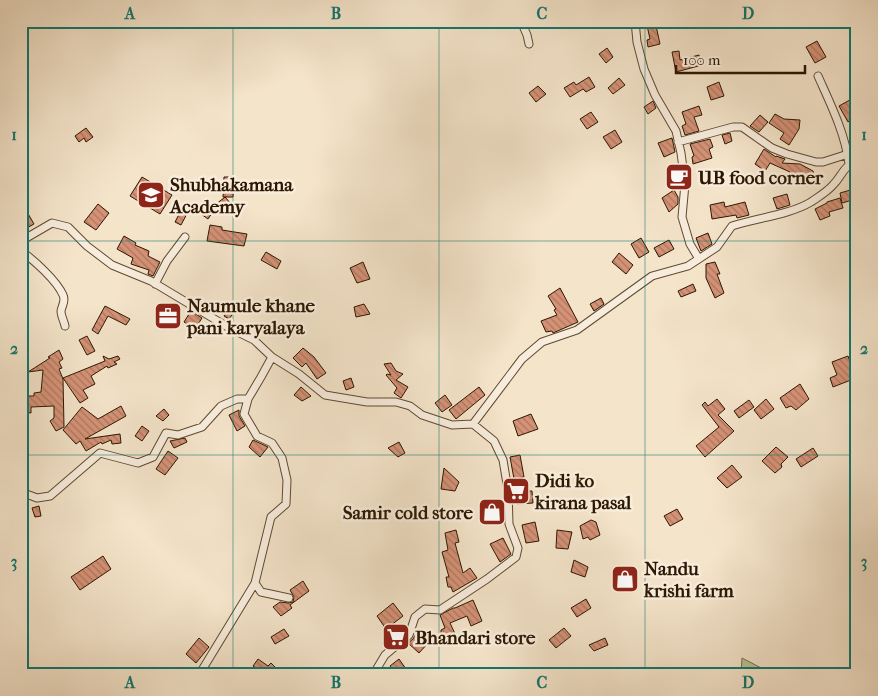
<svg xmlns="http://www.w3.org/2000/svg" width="878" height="696" font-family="'IM FELL French Canon',serif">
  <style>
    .forest { fill: url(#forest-firs); stroke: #736e4c }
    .building { fill: url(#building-back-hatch); stroke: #2c1700 }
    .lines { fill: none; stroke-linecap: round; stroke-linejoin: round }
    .minor-casing { stroke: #5e4a32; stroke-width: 9 }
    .minor { stroke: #f8eddd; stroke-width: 7 }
    .grid { fill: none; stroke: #0f766e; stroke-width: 1; stroke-opacity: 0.55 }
    .labels { text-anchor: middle; stroke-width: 5; stroke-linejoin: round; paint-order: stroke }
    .poi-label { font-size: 19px; font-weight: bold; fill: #2c1700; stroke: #f8eddd; text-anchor: start }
    .neatline { fill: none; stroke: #0f766e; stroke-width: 2 }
    .grid-label { font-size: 16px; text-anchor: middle; font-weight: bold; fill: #0f766e }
  </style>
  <defs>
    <pattern id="forest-firs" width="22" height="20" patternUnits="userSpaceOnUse" patternTransform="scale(1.25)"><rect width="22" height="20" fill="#bac498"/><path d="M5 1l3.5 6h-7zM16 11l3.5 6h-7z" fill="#a0a881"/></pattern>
    <pattern id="building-back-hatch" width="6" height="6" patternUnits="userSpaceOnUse" patternTransform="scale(1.25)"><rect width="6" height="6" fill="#d59277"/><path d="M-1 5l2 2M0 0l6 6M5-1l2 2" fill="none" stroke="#ad765f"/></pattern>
  </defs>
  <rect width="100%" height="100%" fill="#f4e4ca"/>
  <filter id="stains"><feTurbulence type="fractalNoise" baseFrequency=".004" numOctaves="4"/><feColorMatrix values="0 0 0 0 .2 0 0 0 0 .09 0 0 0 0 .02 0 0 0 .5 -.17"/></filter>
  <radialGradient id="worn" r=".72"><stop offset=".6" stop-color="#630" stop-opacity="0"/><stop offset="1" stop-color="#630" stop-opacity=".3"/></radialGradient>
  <path class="forest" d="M742 658 769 672 771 675H741Z"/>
  <path class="building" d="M646 21H655L660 44 648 47 647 40 650 39Z
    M817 41 826 57 815 63 806 47Z
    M607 48 613 57 606 63 599 54Z
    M679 51 680 60 699 55 702 65 676 72 672 52Z
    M589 77 595 87 586 92 583 89 570 97 564 88 574 82 576 85Z
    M619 78 625 85 613 94 608 88Z
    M719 82 724 96 711 100 707 87Z
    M538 86 546 94 536 102 529 93Z
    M857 96V116L848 122 839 106Z
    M653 101 656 108 648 114 644 107Z
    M699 106 702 115 694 117 699 131 685 135 682 126 686 124 682 112Z
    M591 112 598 122 587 129 580 119Z
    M775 114 784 119 800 120 799 129 789 145 780 139 784 133 769 123Z
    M760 115 768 122 759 132 750 126Z
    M86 128 93 137 86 142 84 138 79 142 75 136Z
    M615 130 622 142 611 149 603 137Z
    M730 133 732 141 725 144 722 135Z
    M672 138 675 152 664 157 658 143Z
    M710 139 713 147 709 149 712 158 693 164 692 157 694 156 690 144Z
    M764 149 776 157V156L785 159 782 163 800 164 813 171 817 183 806 186V179L789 178 790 172 770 163 765 171 755 164Z
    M142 177 172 195 160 214 130 196Z
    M224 177H234L233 197H223Z
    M854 189 856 199 842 203 840 193Z
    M674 190 678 197V204L669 212 662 198Z
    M787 194 790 205 777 209 773 198Z
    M225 197 232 205 221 214 215 205Z
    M840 198 843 208 829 212 830 216 820 220 815 209 827 203V202Z
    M724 202 725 207 745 202 749 215 737 218 736 215 712 219 710 205Z
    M98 204 109 213 96 230 84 222Z
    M184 205 190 208 181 225 175 222Z
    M207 205 214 210 208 219 201 214Z
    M27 212 34 224 25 229 21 224V216Z
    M210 225 222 227V230L247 234 244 246 207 241Z
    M708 233 712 244 701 251 696 238Z
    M124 236 136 243 135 245 149 251 148 256 160 262 153 276 148 274 149 270 131 264 133 258 117 249Z
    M641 238 649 252 639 258 631 244Z
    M669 240 674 249 659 257 654 248Z
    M266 252 281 261 277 269 261 260Z
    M619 253 633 265 626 274 612 262Z
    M363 262 370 279 357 283 350 268Z
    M715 262 720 274H717L724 293 715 298 706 278V264Z
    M693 284 696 291 681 297 678 291Z
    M560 288 578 322 553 333 552 331 546 332 541 321 557 315 554 310 556 309 548 296Z
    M601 298 604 304 594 311 590 304Z
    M232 304 237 308 229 319 224 316Z
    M364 304 370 314 356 317 354 307Z
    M105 306 130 319 126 325 108 316 98 334 92 330Z
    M169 308 179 313 171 328 161 323Z
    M191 311 202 318 195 329 184 322Z
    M87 336 95 351 87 355 79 340Z
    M303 348 314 357 326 373 317 379 306 363 302 367 293 358Z
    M59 350 63 359 59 362 62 368 59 369 63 379 64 427 56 431 50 421 54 418V406L31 407V413L23 412 24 396H34V393L41 392 43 370 28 372 50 358 48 357Z
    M103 356 109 359 118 356 120 359 114 362 117 364 108 368 107 366 91 376 95 384 83 390 88 398 80 403 63 378 105 361Z
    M848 356 856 378 833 387 830 378 837 375 832 362Z
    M391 363 396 371 403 374 396 380 408 387 401 398 394 393 397 388 386 375 387 374 391 375 384 364Z
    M351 378 354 387 346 390 343 381Z
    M800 384 809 399 796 410 791 406 786 408 780 398Z
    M301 387 311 396 302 401 294 395Z
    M479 387 485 395 456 419 449 410Z
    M445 395 452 405 442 412 435 403Z
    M717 399 725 409 718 415 734 431 705 457 696 446 719 427 702 405 705 402 708 406Z
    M766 399 774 409 761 419 754 410Z
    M749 400 754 407 739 418 734 411Z
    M121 406 126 416 85 439 120 434 121 443 112 444 111 440 102 444 101 442 86 451 80 441 76 444 63 430 82 407 98 419Z
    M164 409 169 415 163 421 156 416Z
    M239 410V416L245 426 237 431 229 415Z
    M531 414 538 429 518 436 513 421Z
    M142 426 149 431 142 441 135 436Z
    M185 438 187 442 174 448 170 441Z
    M253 440 268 447 260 457 249 447Z
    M399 442 405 453 398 457 388 448Z
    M776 447 788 457 781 464 782 467 775 473 762 461Z
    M813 448 818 456 801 467 796 459Z
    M168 451 178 458 165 475 156 469Z
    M520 455 524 477 514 479 510 457Z
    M732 465 742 477 727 488 717 478Z
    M444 468 459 482 455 491 441 489Z
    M516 491H532L533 503 517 504Z
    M39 506 41 516 35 517 32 508Z
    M677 509 683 519 670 526 664 516Z
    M591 520 596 522 600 535 590 540 588 537 583 539 580 526Z
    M535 522 539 541 526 543 522 525Z
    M456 530 459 542 455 543 463 573 470 568 477 578 453 592 451 587H448L446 577H449L442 552 448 550 445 533Z
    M557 530 572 532 568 549 556 548Z
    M503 538 511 554 500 562 490 544Z
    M103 556 111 569 80 590 71 577Z
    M574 560 588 567 585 577 571 572Z
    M303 581 309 591 290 605 292 608 281 616 273 607 280 602 288 603 293 602 294 597 290 590Z
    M586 599 591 608 577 617 571 608Z
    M473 600 482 621 471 626 467 616 450 623 457 638 445 643 441 633V630L445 628 440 615 453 608H455Z
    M393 603 403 616 386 629 377 616Z
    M390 628 397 636 392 641 385 633Z
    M564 628 571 636 556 648 549 640Z
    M284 629 289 636 275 644 271 637Z
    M418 630 430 641 419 653 408 643 413 639Z
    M199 638 209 647 196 663 186 654Z
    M605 638 608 645 594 651 589 645Z
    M258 659 268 666 271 663 283 675H265L253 666Z
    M399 659 406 669 397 675 390 666Z"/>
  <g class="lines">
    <g class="minor-casing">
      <path id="minor" d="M521 21 527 35 529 44
        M635 21 637 42 644 69 655 95 676 131 681 153 685 184 682 217 690 244 699 259
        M818 76C831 105 845 133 849 164
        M678 142 733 127H742L772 148 787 154 816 162H823L848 154
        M21 241 52 223 68 227 87 246 112 265 151 281 226 326 254 340 272 357 299 374 325 395 367 402H396L410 406 422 415 452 425 473 424 522 359 542 342 577 330 652 276 688 266 717 247 732 226C756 218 789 215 811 202 818 197 827 192 833 185 843 175 842 167 857 161
        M21 251C34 260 57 281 63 295 66 301 62 305 61 311 61 316 64 321 65 326
        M155 284 167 261 185 237
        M248 399 244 414 257 436 272 443 282 458 287 480 286 504 271 517 255 583 261 592 289 598
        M21 492 37 498 50 496 100 453 138 463 153 457 166 433 178 435 202 427 221 406 237 399H248L261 377 272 357
        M199 675 255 583
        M375 675 376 670 385 655 409 635 415 617 425 609 440 610 487 579 516 557 518 548 509 524 508 490 503 460 494 441 473 424"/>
    </g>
    <use href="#minor" class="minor"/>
  </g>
  <path class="grid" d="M233 21V675M439 21V675M645 21V675M21 241H857M21 455H857"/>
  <defs>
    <g id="cafe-square" transform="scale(1.4375)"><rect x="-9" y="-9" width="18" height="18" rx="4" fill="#8f2418" stroke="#f8eddd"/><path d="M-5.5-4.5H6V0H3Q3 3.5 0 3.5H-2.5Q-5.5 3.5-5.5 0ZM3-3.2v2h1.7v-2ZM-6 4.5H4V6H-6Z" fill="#fff"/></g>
    <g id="school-square" transform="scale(1.4375)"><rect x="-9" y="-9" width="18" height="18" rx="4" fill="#8f2418" stroke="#f8eddd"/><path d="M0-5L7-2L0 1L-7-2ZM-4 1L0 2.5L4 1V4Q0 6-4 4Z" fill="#fff"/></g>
    <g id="office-square" transform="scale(1.4375)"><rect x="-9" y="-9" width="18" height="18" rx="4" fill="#8f2418" stroke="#f8eddd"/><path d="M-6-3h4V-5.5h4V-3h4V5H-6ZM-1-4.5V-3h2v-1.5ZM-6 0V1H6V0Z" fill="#fff"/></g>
    <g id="supermarket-square" transform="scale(1.4375)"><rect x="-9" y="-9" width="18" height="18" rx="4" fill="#8f2418" stroke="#f8eddd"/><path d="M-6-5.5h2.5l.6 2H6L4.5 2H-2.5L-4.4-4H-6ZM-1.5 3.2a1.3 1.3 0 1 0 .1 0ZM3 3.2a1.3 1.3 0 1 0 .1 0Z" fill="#fff"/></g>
    <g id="shop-square" transform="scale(1.4375)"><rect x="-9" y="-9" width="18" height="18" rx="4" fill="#8f2418" stroke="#f8eddd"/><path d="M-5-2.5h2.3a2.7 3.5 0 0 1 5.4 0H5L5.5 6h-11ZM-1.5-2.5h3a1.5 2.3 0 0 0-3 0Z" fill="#fff"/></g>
  </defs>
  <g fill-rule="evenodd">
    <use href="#cafe-square" x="679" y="177"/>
    <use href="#school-square" x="151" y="195"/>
    <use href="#office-square" x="168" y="316"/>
    <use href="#supermarket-square" x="516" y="491"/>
    <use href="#shop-square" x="492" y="512"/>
    <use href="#shop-square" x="625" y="579"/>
    <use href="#supermarket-square" x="396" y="637"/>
  </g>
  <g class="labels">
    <g class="poi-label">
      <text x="698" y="184">UB food corner</text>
      <text x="170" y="191">Shubhakamana<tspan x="170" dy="22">Academy</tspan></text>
      <text x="187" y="312">Naumule khane<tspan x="187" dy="22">pani karyalaya</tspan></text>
      <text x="535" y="487">Didi ko<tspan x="535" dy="22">kirana pasal</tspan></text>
      <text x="473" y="519" text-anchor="end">Samir cold store</text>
      <text x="644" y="575">Nandu<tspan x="644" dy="22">krishi farm</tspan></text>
      <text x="415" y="644">Bhandari store</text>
    </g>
  </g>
  <rect width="878" height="696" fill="none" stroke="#f4e4ca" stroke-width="55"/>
  <path d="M676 65v8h129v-8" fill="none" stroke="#2c1700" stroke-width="2.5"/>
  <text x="683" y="65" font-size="15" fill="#2c1700" stroke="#f8eddd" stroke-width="4" paint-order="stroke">100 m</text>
  <rect x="28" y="28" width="822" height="640" class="neatline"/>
  <g class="grid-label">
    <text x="130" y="19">A</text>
    <text x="336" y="19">B</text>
    <text x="542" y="19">C</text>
    <text x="748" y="19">D</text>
    <text x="14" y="140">1</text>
    <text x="864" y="140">1</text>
    <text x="14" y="354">2</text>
    <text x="864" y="354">2</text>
    <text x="14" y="567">3</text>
    <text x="864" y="567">3</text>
    <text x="130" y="688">A</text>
    <text x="336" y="688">B</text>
    <text x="542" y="688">C</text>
    <text x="748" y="688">D</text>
  </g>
  <rect width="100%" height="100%" filter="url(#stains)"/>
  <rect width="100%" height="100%" fill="url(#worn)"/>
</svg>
